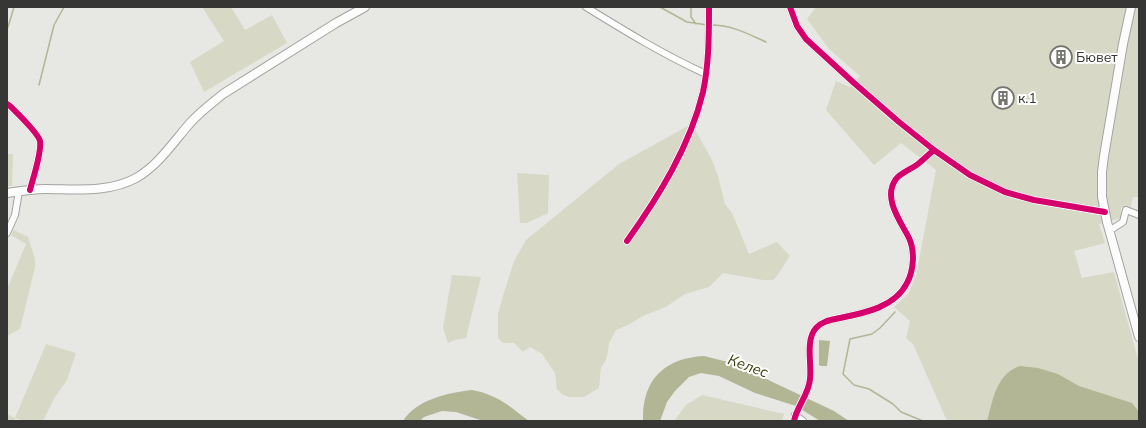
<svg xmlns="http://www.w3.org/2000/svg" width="1146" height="428" font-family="'Nunito Sans',sans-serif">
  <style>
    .green { fill: #d7d9c6 }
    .water { fill: #b2b695 }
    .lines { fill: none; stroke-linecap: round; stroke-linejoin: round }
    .stream { stroke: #b2b695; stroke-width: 1.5 }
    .minor-casing { stroke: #a3a3a0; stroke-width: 8 }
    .major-casing { stroke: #a3a3a0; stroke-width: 10 }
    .minor { stroke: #fbfcfb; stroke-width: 6 }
    .major { stroke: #fbfcfb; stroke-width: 8 }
    .cycleway-casing { stroke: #fffffe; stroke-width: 8 }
    .cycleway { stroke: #d6006c; stroke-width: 6 }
    .labels { text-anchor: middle; stroke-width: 4; stroke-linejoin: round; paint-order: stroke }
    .poi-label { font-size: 14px; fill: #363634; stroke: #fffffe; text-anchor: start }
    .water-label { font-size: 15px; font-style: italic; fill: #3f420d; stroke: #fffffe }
  </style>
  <rect width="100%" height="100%" fill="#e7e8e3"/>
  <path class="green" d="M202 7H231L245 30 272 15 287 43 204 92 190 62 224 41Z
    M816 7H1139V197H1133L1130 209 1121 207V218L1099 224 1105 243 1074 251 1082 278 1114 272 1139 363V421H947L913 344 906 338 910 321 894 307 908 294 916 276 936 170 901 143 874 165 826 110 836 81 850 87 860 76 829 49 807 19Z
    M688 126 694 128 712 160 718 176 725 204 732 213 749 254 777 242 790 256C785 263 779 275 773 280H763L723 273 709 287 685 294 666 307 643 316 628 325 616 330 609 343 608 353 605 362 601 367 599 388 584 397H568L562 394 557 389 555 373 542 354 530 347 523 352 514 343H503L498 338V314L503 296 514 261 526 240 619 164Z
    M7 154H13L12 186H7Z
    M517 173 549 175 548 213 527 223H520Z
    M14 230 28 237 35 259V267L20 329 7 336V289L26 244 11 235Z
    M452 275 481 277 466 338 455 340 448 343 443 328Z
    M46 344 76 353 67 380 55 397 43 421H23L16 418 14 421H7V414L15 418Z
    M702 395 784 414 782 421H674L686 405Z"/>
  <path class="water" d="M819 340 830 341 827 366H821L819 365Z
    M704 356 732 363 834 411 849 421H820L796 406 755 393 719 376 701 373 689 377 675 391 667 402 660 421H643C642 380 664 358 704 356Z
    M1020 366 1038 368 1058 374 1079 386 1132 403 1139 412V421H987C993 400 996 374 1020 366Z
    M472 390C498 395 509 406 529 421H483L456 412 442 411 424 417 420 421H403C417 399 448 393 472 390Z"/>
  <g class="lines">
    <path class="stream" d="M660 7 687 22 708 25
      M691 7V17L696 24
      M711 25C732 25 748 34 766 42
      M8 27 14 7
      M39 85 54 25 64 7
      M895 312 880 328 872 334 850 339 843 374 854 385 869 389 893 404 901 412 923 421"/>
    <g class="minor-casing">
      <path id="minor" d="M586 7C625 31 664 55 706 74
        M790 7 797 26 806 39 854 83 899 122 934 150 970 175 1005 192 1034 200 1105 212
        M7 104 10 106C17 113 38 133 40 141 42 152 33 178 30 190
        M1109 231 1123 222 1126 210 1139 215
        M7 233 15 215 19 191
        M627 241C659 196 690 146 703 92 709 64 709 35 709 7
        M795 415 803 421
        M794 421C797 406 809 394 810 379 812 364 805 340 816 328 822 321 831 320 840 318 865 313 895 307 907 283 914 270 915 251 909 238 901 222 882 198 896 179 899 174 913 168 918 164 924 159 929 154 934 150"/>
    </g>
    <g class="major-casing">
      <path id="major" d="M1131 7 1123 44 1104 156 1102 172V197L1107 222 1139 337
        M7 193C20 191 33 189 46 189 75 189 109 193 136 178 159 165 174 141 191 122 201 111 212 103 223 94L336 23 365 7"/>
    </g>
    <use href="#minor" class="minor"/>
    <use href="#major" class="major"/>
    <g class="cycleway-casing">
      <path id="cycleway" d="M790 7 797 26 806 39 854 83 899 122 934 150 970 175 1005 192 1034 200 1105 212
        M7 104 10 106C17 113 38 133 40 141 42 152 33 178 30 190
        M627 241C659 196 690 146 703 92 709 64 709 35 709 7
        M794 421C797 406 809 394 810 379 812 364 805 340 816 328 822 321 831 320 840 318 865 313 895 307 907 283 914 270 915 251 909 238 901 222 882 198 896 179 899 174 913 168 918 164 924 159 929 154 934 150"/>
    </g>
    <use href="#cycleway" class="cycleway"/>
  </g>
  <defs>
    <g id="building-ring" transform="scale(1.15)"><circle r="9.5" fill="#fffffe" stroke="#747471" stroke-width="1.5"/><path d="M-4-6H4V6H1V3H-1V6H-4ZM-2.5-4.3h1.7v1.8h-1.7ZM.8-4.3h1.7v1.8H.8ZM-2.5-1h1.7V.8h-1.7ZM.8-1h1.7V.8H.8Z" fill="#747471"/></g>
  </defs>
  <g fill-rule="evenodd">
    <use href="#building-ring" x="1061" y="57"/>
    <use href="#building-ring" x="1003" y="98"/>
  </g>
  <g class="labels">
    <g class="poi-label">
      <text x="1076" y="62">Бювет</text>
      <text x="1018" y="103">к.1</text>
    </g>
    <g class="water-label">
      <text transform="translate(748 366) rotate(20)" y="5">Келес</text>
    </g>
  </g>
  <rect width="1146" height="428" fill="none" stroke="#363634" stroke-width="16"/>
</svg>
